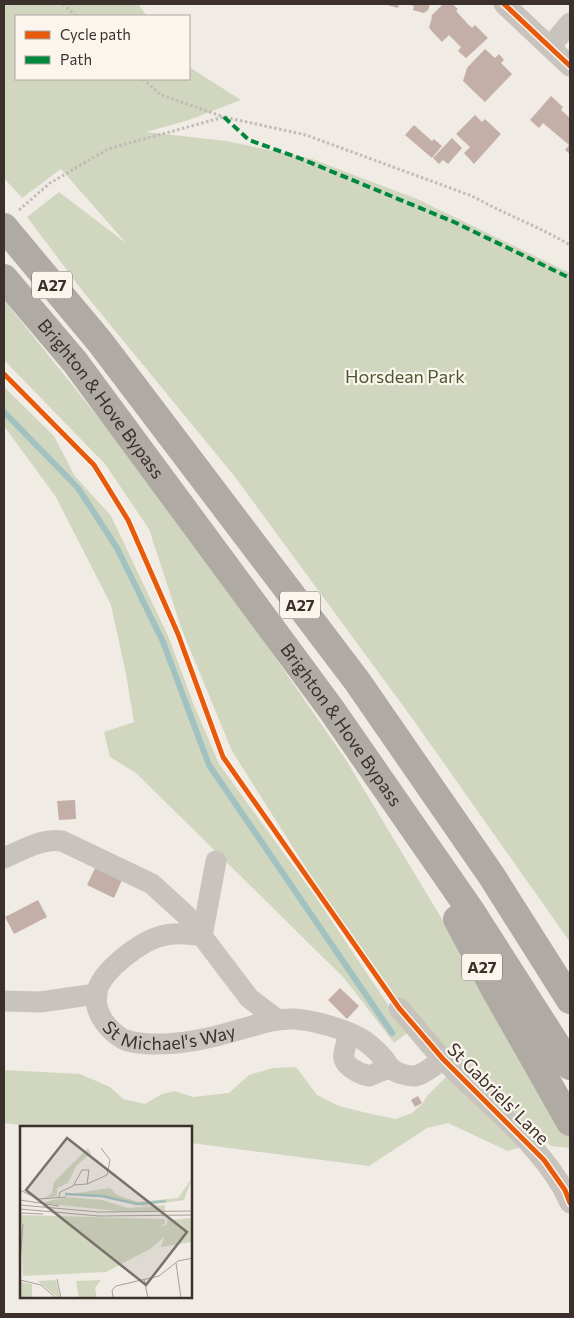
<svg xmlns="http://www.w3.org/2000/svg" width="574" height="1318" font-family="Commissioner,sans-serif">
  <style>
    .green { fill: #d1d6bf }
    .lines { fill: none; stroke-linecap: round; stroke-linejoin: round }
    .stream { stroke: #a1c2c1; stroke-width: 6 }
    .building { fill: #c3afa7 }
    .path { stroke: #c2bbb6; stroke-width: 3; stroke-dasharray: 2.5 2.5; stroke-linecap: butt }
    .minor { stroke: #c9c3be; stroke-width: 21 }
    .highway { stroke: #afaaa4; stroke-width: 28 }
    .quiet { stroke: #00873e; stroke-width: 4; stroke-dasharray: 8 4; stroke-linecap: butt }
    .cycleway-casing { stroke: #fbf5ee; stroke-width: 8 }
    .cycleway { stroke: #e8590c; stroke-width: 5 }
    .labels { text-anchor: middle; stroke-width: 4.5; stroke-linejoin: round; paint-order: stroke }
    .shield { fill: #fbf5ee; stroke: #756b66; stroke-width: 1 }
    .shield-label { font-size: 16px; font-weight: bold; fill: #3b302b }
    .park-label { font-size: 18px; fill: #4a5a2e; stroke: #fbf5ee }
    .street-label { font-size: 18px; fill: #3b302b; stroke: #fbf5ee }
    .inset-river { fill: none; stroke: #a1c2c1; stroke-width: 2.5 }
    .inset-road { fill: none; stroke: #a8a09b; stroke-width: 1 }
    .view { fill: #7a716c; fill-opacity: 0.15; stroke: #7a716c; stroke-width: 2.5 }
    .inset-edge { fill: none; stroke: #3b302b; stroke-width: 2.5 }
  </style>
  <rect width="100%" height="100%" fill="#f0ebe5"/>
  <path class="green" d="M4 4H138L147 16H16V79H189V67L241 100 189 120 146 132 226 141 312 159 417 199 570 273V942L412 718 235 477 85 294 27 217 59 192 126 243 61 169 22 198 4 178Z
    M4 300 114 437 232 595 346 760 570 1131V1148L551 1146 468 1072 394 997 311 876 232 751 182 630 149 529 105 464 4 360Z
    M4 387 54 436 74 475 111 516 169 638 193 703 219 764 315 896 407 1033 394 1043 345 979 136 773 110 757 104 732 134 722 126 674 111 605 56 497 4 426Z
    M296 1067 317 1095 339 1106 371 1114 396 1119 412 1113 422 1104 427 1096 448 1075 521 1147 508 1151 448 1123 427 1128 369 1166 191 1143V1127H41L4 1123V1070L80 1074 110 1087 123 1099 145 1104 162 1094 175 1091 193 1097 229 1093 249 1075 273 1068Z"/>
  <g class="lines">
    <path class="stream" d="M4 412 78 488 117 548 163 642 209 765 392 1033"/>
  </g>
  <path class="building" d="M384 4H399L398 8Z
    M407 4H430L428 10 424 13 413 10 414 6Z
    M443 4H452L458 9 456 11 466 22 472 28 475 25 488 38 466 58 458 51 461 47 449 35 442 42 429 28 432 17 431 16Z
    M485 49 495 58 499 54 504 60 501 63 512 74 485 102 463 81 467 68Z
    M551 96 563 107 561 110 570 118V154L565 150 569 145 543 123 539 128 530 120Z
    M475 115 482 122 485 119 501 134 474 164 464 153 470 147 456 134Z
    M414 125 432 141 434 139 442 146 432 158 405 135Z
    M452 138 462 148 448 164 443 160 439 164 433 158Z
    M75 800 76 819 59 820 57 801Z
    M95 868 122 880 114 898 87 885Z
    M38 900 47 917 14 934 5 917Z
    M340 988 359 1006 347 1019 328 1000Z
    M418 1096 422 1103 415 1107 411 1100Z"/>
  <g class="lines">
    <path class="path" d="M63 4 76 16
      M143 79 161 95 224 117
      M19 210 50 183 108 149 224 117 306 135 472 196C504 214 538 226 570 245"/>
    <g class="minor">
      <path d="M504 4 570 66"/>
      <path d="M550 47 570 23"/>
      <path d="M4 858C22 850 42 838 62 841L152 884 187 916 202 936"/>
      <path d="M202 936 216 861"/>
      <path d="M5 1001 40 1002 89 995 97 996"/>
      <path d="M399 1008C414 1025 428 1044 444 1060 485 1102 548 1150 570 1203"/>
      <path id="s1" d="M278 1020 249 998 202 936C187 934 173 932 158 937 139 943 105 969 98 988 91 1009 106 1029 123 1039 131 1043 140 1043 149 1044 180 1045 209 1039 238 1030 257 1025 275 1018 294 1019 313 1020 344 1029 360 1038 369 1043 378 1052 385 1060 387 1063 389 1067 392 1069 396 1073 408 1076 413 1076 423 1076 435 1064 443 1059"/>
      <path d="M349 1033C348 1040 345 1046 344 1053 341 1065 359 1074 369 1076L386 1069H392"/>
    </g>
    <g class="highway">
      <path d="M4 227 100 342 357 681 491 875 570 1000"/>
      <path id="s2" d="M4 278 75 362 331 709 471 911 570 1066"/>
      <path d="M457 919 494 988 570 1122"/>
    </g>
    <path class="quiet" d="M224 117 249 140 299 158 454 222 570 278"/>
    <g class="cycleway-casing">
      <path id="cycleway" d="M504 4 570 66
        M4 374 94 465 128 520 178 634 223 757 399 1008 443 1059 544 1160 565 1190 570 1203"/>
    </g>
    <use href="#cycleway" class="cycleway"/>
  </g>
  <g class="labels">
    <g class="shield">
      <rect x="32" y="271.5" width="40" height="27" rx="4"/>
      <rect x="280" y="591.5" width="40" height="27" rx="4"/>
      <rect x="462" y="953.5" width="40" height="27" rx="4"/>
    </g>
    <g class="shield-label">
      <text x="52" y="291">A27</text>
      <text x="300" y="611">A27</text>
      <text x="482" y="973">A27</text>
    </g>
    <g class="park-label">
      <text x="405" y="383">Horsdean Park</text>
    </g>
    <g class="street-label">
      <text dy="6" stroke="none"><textPath href="#s2" startOffset="155">Brighton &amp; Hove Bypass</textPath></text>
      <text dy="6" stroke="none"><textPath href="#s2" startOffset="560">Brighton &amp; Hove Bypass</textPath></text>
      <text dy="6" stroke="none"><textPath href="#s1" startOffset="346">St Michael's Way</textPath></text>
      <text transform="translate(498 1094) rotate(45)" y="6">St Gabriels' Lane</text>
    </g>
  </g>
  <g transform="translate(20 1126)">
    <rect width="172" height="172" fill="#f0ebe5"/>
    <path d="M68 22 71 27 56 40 48 57 37 62V70L25 72 32 67 34 56ZM172 52 164 74 123 80 82 71 44 69 90 62 97 69 118 76 158 72ZM48 71 82 74 108 82 145 79V85H96L20 77ZM0 89 145 93V98L139 100 147 99V94L172 92V116L141 121 144 111 130 123 86 146 3 150ZM36 154 40 171 38 172 18 155ZM81 154 75 162 77 172H59L56 155ZM0 156 12 158V172H0Z" fill="#d1d6bf"/>
    <path class="inset-river" d="M45 68 82 70 117 78 146 75"/>
    <path class="inset-road" d="M67 58 87 49 90 34 81 22M0 64 18 73 46 71M39 71 40 66 53 60 62 44H69L67 58 54 59M0 74 39 80M0 79 79 86 173 85M0 83 79 90 173 89M0 87 23 88M0 137 3 98M156 137 161 172M37 153 41 172M124 153 128 172M0 154 21 159 36 172M93 172 92 164 96 160 139 150 158 135 173 132"/>
    <path class="view" d="M47 12 167 106 126 159 6 64Z"/>
    <rect width="172" height="172" class="inset-edge"/>
  </g>
  <rect width="574" height="1318" fill="none" stroke="#3b302b" stroke-width="10"/>
  <rect x="15" y="15" width="175" height="65" fill="#fbf5ee" stroke="#aea6a0"/>
  <rect x="25" y="31" width="25" height="8" fill="#e8590c" stroke="#aea6a0"/>
  <text x="60" y="40" font-size="15" fill="#3b302b">Cycle path</text>
  <rect x="25" y="56" width="25" height="8" fill="#00873e" stroke="#aea6a0"/>
  <text x="60" y="65" font-size="15" fill="#3b302b">Path</text>
</svg>
